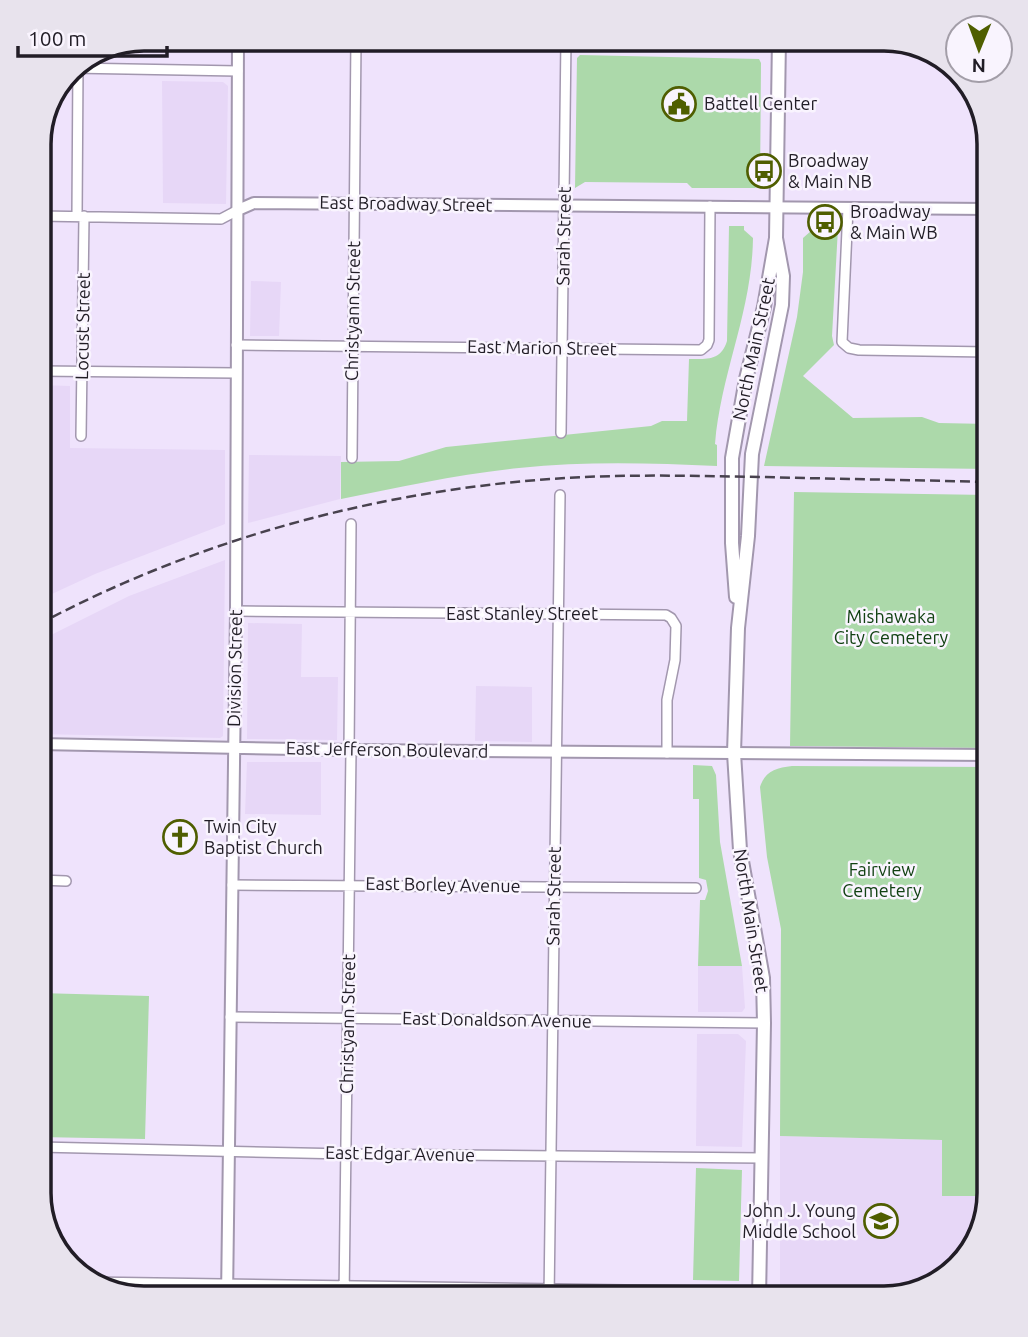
<svg xmlns="http://www.w3.org/2000/svg" width="1028" height="1337" font-family="Ubuntu,sans-serif">
  <style>
    .built { fill: #e7d7f7 }
    .green { fill: #acd9aa }
    .lines { fill: none; stroke-linecap: round; stroke-linejoin: round }
    .minor-casing { stroke: #a297ae; stroke-width: 12 }
    .tertiary-casing { stroke: #a297ae; stroke-width: 14 }
    .secondary-casing { stroke: #a297ae; stroke-width: 16 }
    .minor { stroke: #fff; stroke-width: 9 }
    .tertiary { stroke: #fff; stroke-width: 10 }
    .secondary { stroke: #fff; stroke-width: 12 }
    .rail { stroke: #48424e; stroke-width: 2.5; stroke-dasharray: 10 5; stroke-linecap: butt }
    .labels { text-anchor: middle; stroke-width: 5; stroke-linejoin: round; paint-order: stroke }
    .poi-label { font-size: 18px; fill: #211d26; stroke: #f9f4fe; text-anchor: start }
    .street-label { font-size: 18px; fill: #211d26; stroke: #f9f4fe }
    .park-label { font-size: 18px; fill: #114112; stroke: #f9f4fe }
    .rim { fill: none; stroke: #211d26; stroke-width: 3.5 }
  </style>
  <rect width="100%" height="100%" fill="#efe3fc"/>
  <path class="built" d="M162 81 223 82 228 86 226 204 163 203Z
    M251 281 281 282 279 336H250Z
    M39 385 70 386V448L225 450V524L95 574 39 600Z
    M249 455 341 456 340 499 248 523Z
    M225 560 223 736 220 738 39 734V641L129 596Z
    M248 623 302 624 301 677H338L337 740 247 739Z
    M476 686 532 687V742L475 741Z
    M247 762H321V815L245 814Z
    M698 966H742L745 1008 742 1012H698Z
    M697 1034H738L746 1041 742 1147 696 1146Z
    M780 1136 943 1140 942 1195 989 1196 976 1246 943 1281 885 1298H780Z"/>
  <path class="green" d="M580 55 759 59 761 63 760 186 755 188H692L687 183 585 182 575 188 577 58Z
    M729 226H744V230L753 238C752 312 721 372 715 444L717 445V466C651 463 585 461 519 468 459 474 400 487 341 499V462L399 461 446 447 651 426 662 421H687L689 359C707 359 721 361 727 341Z
    M811 227 838 228 832 336 834 345 803 376 853 418 922 417 939 423 989 424V469L764 466 797 317 803 272V238L811 231Z
    M794 492 989 495V748L790 746Z
    M693 765 712 766 716 775 720 842 742 966H698L700 900H705L708 891 706 880 699 878V799H693Z
    M792 766 989 767V1196H942V1140L780 1136 781 929 767 857 760 787C765 771 776 768 792 766Z
    M39 993 149 996 145 1139 39 1137Z
    M696 1168 742 1170 739 1281 693 1280Z"/>
  <g class="lines">
    <g class="minor-casing">
      <path id="minor" d="M394 39 919 47
        M72 68 238 71
        M848 208 842 342 849 348 859 350 989 352
        M39 216 221 219 238 210
        M77 216 78 64
        M236 345 701 350 707 345 709 340 710 206
        M39 371 236 373
        M561 433 566 39
        M81 436 84 216
        M352 458 356 39
        M236 611 666 615 671 618 676 626 675 660 667 700V753
        M349 750 351 524
        M39 880 66 881
        M232 885 696 888
        M230 1017 764 1023
        M39 1147 347 1154 761 1158
        M88 1282 759 1292
        M344 1298 351 750
        M549 1298 560 495"/>
    </g>
    <g class="tertiary-casing">
      <path id="tertiary" d="M238 210 254 203 989 209
        M39 744 351 750 989 755
        M227 1298 236 611 238 39"/>
    </g>
    <g class="secondary-casing">
      <path id="secondary" d="M736 597 732 543V458L746 379 764 307 776 238 779 39
        M759 1298 764 1023 763 978 740 850 734 753 738 628 748 536 752 454 782 305 783 276 776 238"/>
    </g>
    <use href="#minor" class="minor"/>
    <use href="#tertiary" class="tertiary"/>
    <use href="#secondary" class="secondary"/>
    <path class="rail" d="M39 624C201 538 382 489 566 478 631 474 696 476 762 477 838 479 914 480 989 482"/>
  </g>
  <defs>
    <g id="civic-ring" transform="scale(1.75)"><circle r="9.5" fill="#f9f4fe" stroke="#4f5e00" stroke-width="1.5"/><path d="M-.6-6.5H3V-4.5H.6V-3L4-1V1h2V6H-6V1h2V-1L-.6-3ZM-1.2 2.5V6h2.4V2.5Z" fill="#4f5e00"/></g>
    <g id="bus-ring" transform="scale(1.75)"><circle r="9.5" fill="#f9f4fe" stroke="#4f5e00" stroke-width="1.5"/><path d="M-5-6H5V4H4V6H2V4H-2V6H-4V4H-5ZM-3.5-4V0h7V-4ZM-3.5 1.2v1.5H-2V1.2ZM2 1.2v1.5H3.5V1.2Z" fill="#4f5e00"/></g>
    <g id="church-ring" transform="scale(1.75)"><circle r="9.5" fill="#f9f4fe" stroke="#4f5e00" stroke-width="1.5"/><path d="M-1.2-6h2.4v3.5h3.3v2.4h-3.3V6h-2.4V-.1h-3.3v-2.4h3.3Z" fill="#4f5e00"/></g>
    <g id="school-ring" transform="scale(1.75)"><circle r="9.5" fill="#f9f4fe" stroke="#4f5e00" stroke-width="1.5"/><path d="M0-5L7-2L0 1L-7-2ZM-4 1L0 2.5L4 1V4Q0 6-4 4Z" fill="#4f5e00"/></g>
  </defs>
  <g fill-rule="evenodd">
    <use href="#civic-ring" x="679" y="104"/>
    <use href="#bus-ring" x="764" y="171"/>
    <use href="#bus-ring" x="825" y="222"/>
    <use href="#church-ring" x="180" y="837"/>
    <use href="#school-ring" x="881" y="1221"/>
  </g>
  <g class="labels">
    <g class="poi-label">
      <text x="704" y="110">Battell Center</text>
      <text x="788" y="167">Broadway<tspan x="788" dy="21">&amp; Main NB</tspan></text>
      <text x="850" y="218">Broadway<tspan x="850" dy="21">&amp; Main WB</tspan></text>
      <text x="204" y="833">Twin City<tspan x="204" dy="21">Baptist Church</tspan></text>
      <text x="856" y="1217" text-anchor="end">John J. Young<tspan x="856" dy="21">Middle School</tspan></text>
    </g>
    <g class="street-label">
      <text transform="translate(406 204) rotate(1)" y="6">East Broadway Street</text>
      <text transform="translate(564 236) rotate(-89)" y="6">Sarah Street</text>
      <text transform="translate(353 311) rotate(-89)" y="6">Christyann Street</text>
      <text transform="translate(83 326) rotate(-89)" y="6">Locust Street</text>
      <text transform="translate(542 348) rotate(1)" y="6">East Marion Street</text>
      <text transform="translate(754 349) rotate(-78)" y="6">North Main Street</text>
      <text x="522" y="620">East Stanley Street</text>
      <text transform="translate(235 668) rotate(-89)" y="6">Division Street</text>
      <text transform="translate(387 750) rotate(1)" y="6">East Jefferson Boulevard</text>
      <text transform="translate(443 885) rotate(1)" y="6">East Borley Avenue</text>
      <text transform="translate(554 896) rotate(-89)" y="6">Sarah Street</text>
      <text transform="translate(751 921) rotate(81)" y="6">North Main Street</text>
      <text transform="translate(497 1020) rotate(1)" y="6">East Donaldson Avenue</text>
      <text transform="translate(348 1024) rotate(-89)" y="6">Christyann Street</text>
      <text transform="translate(400 1154) rotate(1)" y="6">East Edgar Avenue</text>
    </g>
    <g class="park-label">
      <text x="891" y="623">Mishawaka<tspan x="891" dy="21">City Cemetery</tspan></text>
      <text x="882" y="876">Fairview<tspan x="882" dy="21">Cemetery</tspan></text>
    </g>
  </g>
  <path d="M0 0H1028V1337H0ZM144 51H884A93 93 0 0 1 977 144V1193A93 93 0 0 1 884 1286H144A93 93 0 0 1 51 1193V144A93 93 0 0 1 144 51Z" fill="#e8e3ed" fill-rule="evenodd"/>
  <path class="rim" d="M144 51H884A93 93 0 0 1 977 144V1193A93 93 0 0 1 884 1286H144A93 93 0 0 1 51 1193V144A93 93 0 0 1 144 51Z"/>
  <g transform="translate(979 49) rotate(181)"><circle r="33" fill="#f9f4fe" stroke="#a39ea8" stroke-width="2"/>
  <path d="M0-5L12 26L0 18L-12 26Z" fill="#4f5e00"/>
  <text y="-10" font-size="19" font-weight="bold" text-anchor="middle" fill="#211d26">N</text>
  </g>
  <path d="M18 46v10h149v-10" fill="none" stroke="#211d26" stroke-width="3.5"/>
  <text x="28" y="46" font-size="21" fill="#211d26" stroke="#f9f4fe" stroke-width="5" paint-order="stroke">100 m</text>
</svg>
